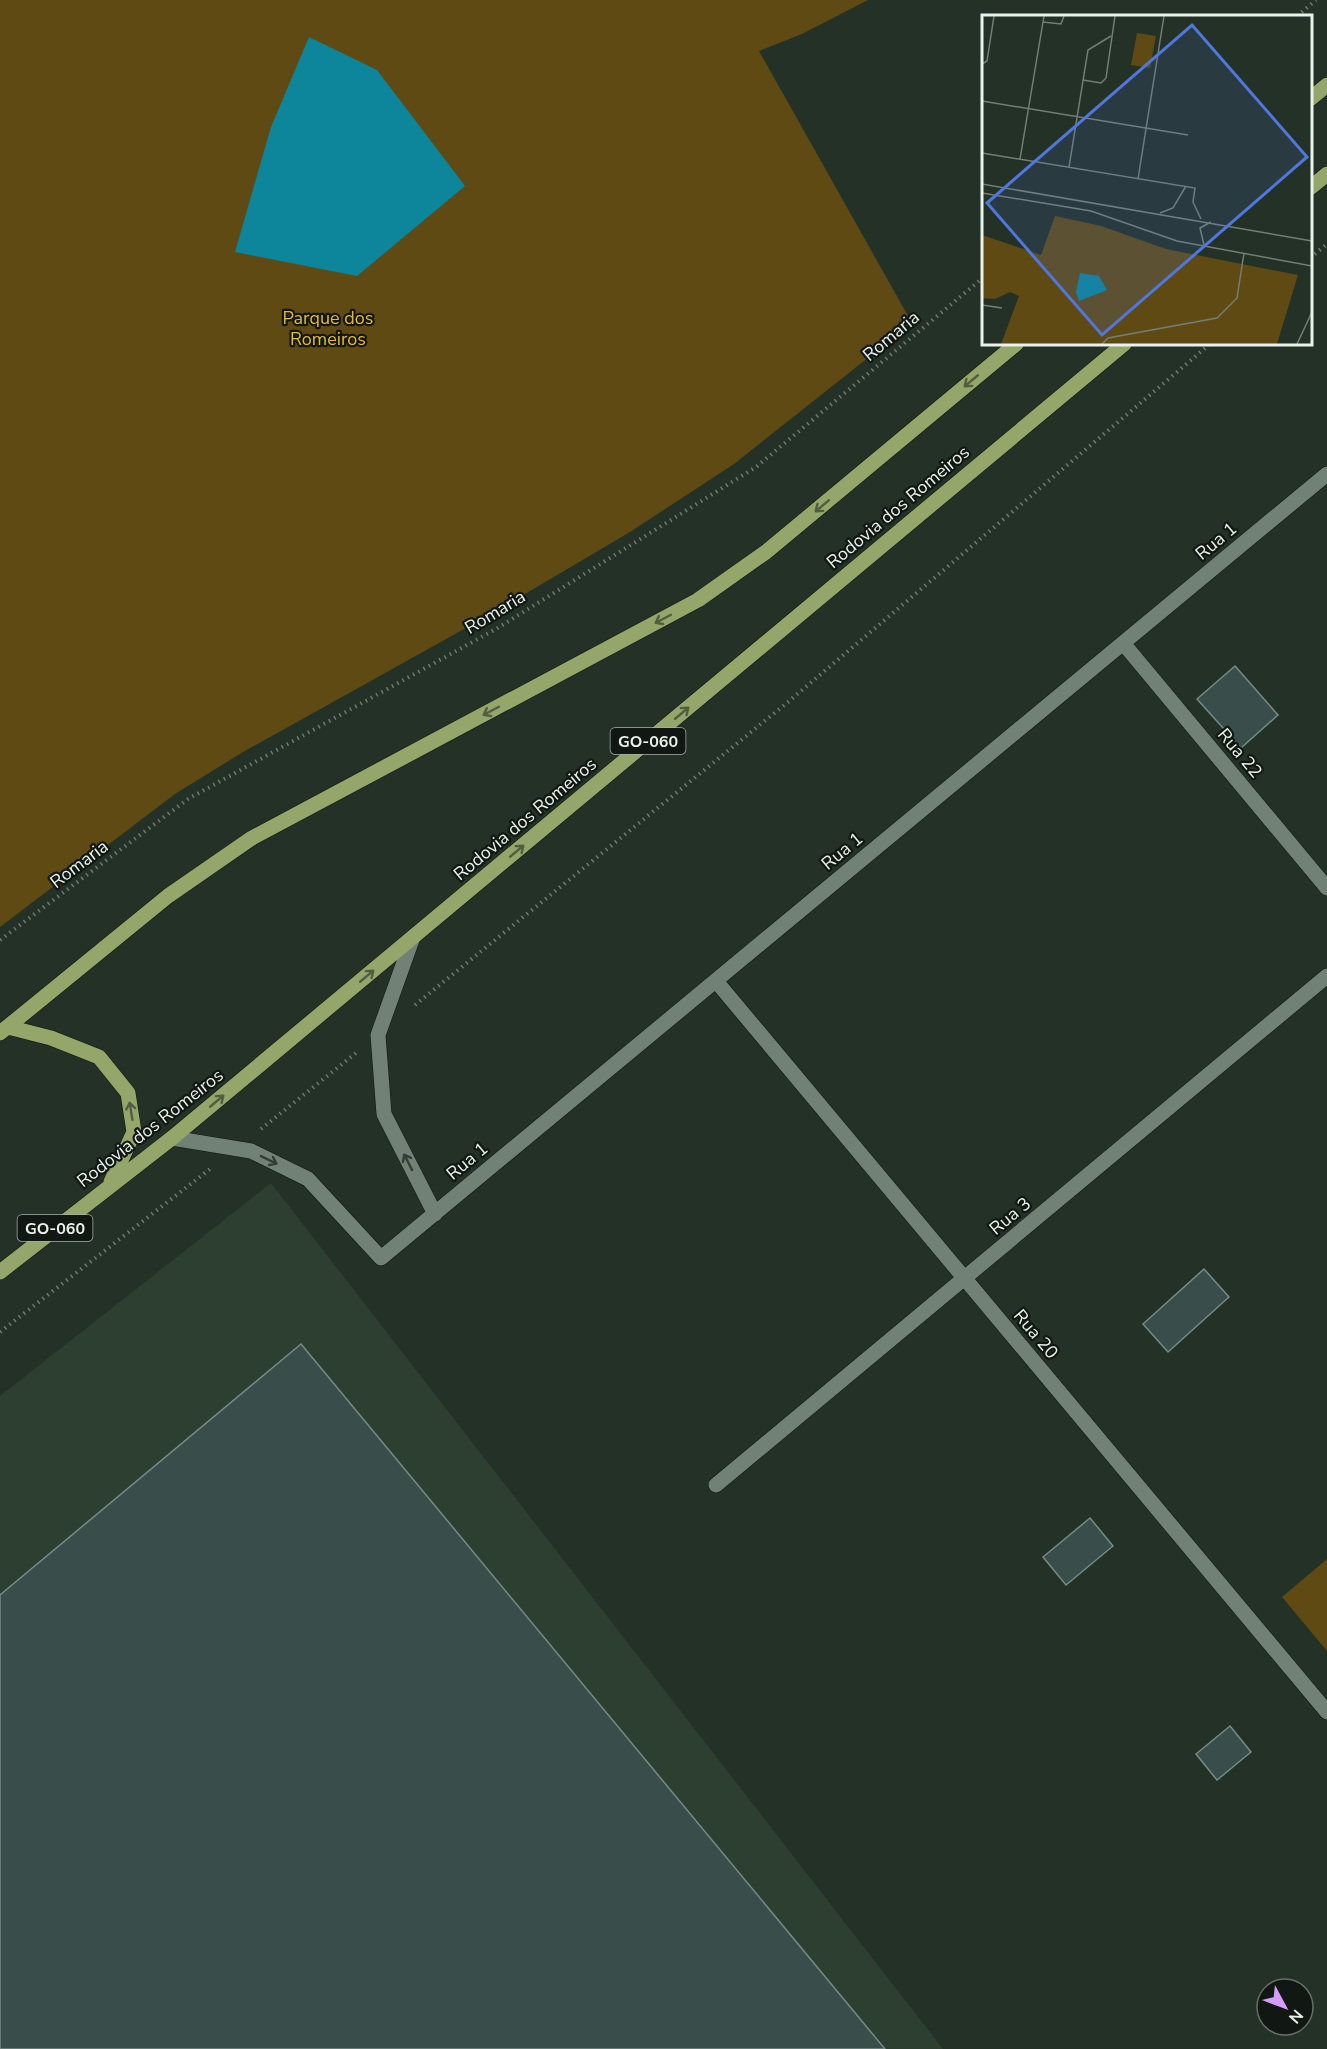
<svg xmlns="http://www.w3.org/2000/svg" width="1327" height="2049" font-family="'Nunito Sans',sans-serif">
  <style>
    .built { fill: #2c3f31 }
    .green { fill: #5f4a14 }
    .water { fill: #0d859b }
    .building { fill: #394e4a; stroke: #758b87; stroke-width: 1.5 }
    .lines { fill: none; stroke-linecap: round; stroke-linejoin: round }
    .minor-casing { stroke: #0c180f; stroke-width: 16 }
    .major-casing { stroke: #0c180f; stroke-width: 16 }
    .path { stroke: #6f7a71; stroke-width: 4; stroke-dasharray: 1.5 4.5; stroke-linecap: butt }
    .minor { stroke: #728175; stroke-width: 15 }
    .major { stroke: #95a66b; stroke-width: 15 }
    .oneway { stroke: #535e3e }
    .oneway2 { stroke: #333c35 }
    .labels { text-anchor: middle; stroke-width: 4.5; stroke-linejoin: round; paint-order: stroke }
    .shield { fill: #111712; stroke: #a9b0aa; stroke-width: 1.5 }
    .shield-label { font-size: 16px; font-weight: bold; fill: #eaf2eb }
    .park-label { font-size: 18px; fill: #eab92f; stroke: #111712 }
    .street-label { font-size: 18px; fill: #eaf2eb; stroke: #111712 }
    .inset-road { fill: none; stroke: #737e75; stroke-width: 1.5 }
    .view { fill: #5077dd; fill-opacity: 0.15; stroke: #5077dd; stroke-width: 3 }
    .inset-edge { fill: none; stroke: #eaf2eb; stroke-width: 3 }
  </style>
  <rect width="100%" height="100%" fill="#233126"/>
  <path class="built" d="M271 1183 943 2049H0V1396Z"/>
  <path class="green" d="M0 0H868L802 34 759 51 912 323 734 464 630 532 491 614 243 752 175 794 0 927Z
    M1327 1559V1651L1282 1597Z"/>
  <path class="water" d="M309 37 377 70 465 186 357 276 235 252 271 127Z"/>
  <path class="building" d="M1235 666 1278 715 1241 748 1197 699Z
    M1204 1269 1229 1297 1168 1352 1143 1324Z
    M301 1344 885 2049H0V1595Z
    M1090 1518 1113 1546 1066 1585 1043 1557Z
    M1230 1726 1251 1752 1217 1780 1196 1754Z"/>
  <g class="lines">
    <g class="minor-casing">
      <path id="minor" d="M1123 643 1327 888
        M413 937 378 1035 384 1114 435 1214
        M716 981 1327 1712
        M172 1138 251 1151 308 1179 381 1258 1327 474
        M716 1485 1327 976"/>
    </g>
    <g class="major-casing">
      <path id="major" d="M1310 99 1327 85
        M1310 188 1327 174
        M8 1027 51 1038 99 1057 128 1093 134 1132 111 1182
        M0 1033 168 896 252 838 698 600 766 552 1016 344
        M0 1272 172 1138 1124 344"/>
    </g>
    <path class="path" d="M1297 16 1316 0
      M1310 258 1327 244
      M0 940 188 799 496 629 756 467 984 277
      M415 1005 788 702 1210 344
      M261 1129 356 1053
      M0 1332 210 1169"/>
    <use href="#minor" class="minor"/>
    <use href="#major" class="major"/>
  </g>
  <defs><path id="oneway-shaft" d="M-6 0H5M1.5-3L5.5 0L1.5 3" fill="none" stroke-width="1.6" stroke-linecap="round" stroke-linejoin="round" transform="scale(1.5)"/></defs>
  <g class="oneway">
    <use href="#oneway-shaft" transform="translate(971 381) rotate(140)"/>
    <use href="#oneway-shaft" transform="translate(822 506) rotate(140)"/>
    <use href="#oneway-shaft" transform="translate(663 619) rotate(152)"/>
    <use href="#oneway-shaft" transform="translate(491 711) rotate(152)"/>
    <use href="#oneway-shaft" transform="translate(682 713) rotate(-40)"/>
    <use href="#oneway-shaft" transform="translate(517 851) rotate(-40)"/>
    <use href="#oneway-shaft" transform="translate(367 976) rotate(-40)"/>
    <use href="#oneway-shaft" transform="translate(217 1101) rotate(-40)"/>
    <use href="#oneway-shaft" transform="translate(131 1111) rotate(-99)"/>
  </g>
  <g class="oneway2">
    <use href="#oneway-shaft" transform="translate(269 1160) rotate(26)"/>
    <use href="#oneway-shaft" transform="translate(408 1162) rotate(-117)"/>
  </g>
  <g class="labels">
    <g class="shield">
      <rect x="610.5" y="728" width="75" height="26" rx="4.5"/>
      <rect x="17.5" y="1215" width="75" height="26" rx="4.5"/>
    </g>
    <g class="shield-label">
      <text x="648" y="747">GO-060</text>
      <text x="55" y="1234">GO-060</text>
    </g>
    <g class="park-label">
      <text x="328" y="324">Parque dos<tspan x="328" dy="21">Romeiros</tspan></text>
    </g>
    <g class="street-label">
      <text transform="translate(891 336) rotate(-40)" y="6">Romaria</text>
      <text transform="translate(898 507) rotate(-40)" y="6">Rodovia dos Romeiros</text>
      <text transform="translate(1216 541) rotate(-40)" y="6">Rua 1</text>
      <text transform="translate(495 612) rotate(-31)" y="6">Romaria</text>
      <text transform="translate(1240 753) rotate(50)" y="6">Rua 22</text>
      <text transform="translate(525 819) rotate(-40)" y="6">Rodovia dos Romeiros</text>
      <text transform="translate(842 851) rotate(-40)" y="6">Rua 1</text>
      <text transform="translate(79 864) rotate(-37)" y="6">Romaria</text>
      <text transform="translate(150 1128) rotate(-38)" y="6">Rodovia dos Romeiros</text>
      <text transform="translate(467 1161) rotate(-40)" y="6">Rua 1</text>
      <text transform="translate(1010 1216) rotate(-40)" y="6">Rua 3</text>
      <text transform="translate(1036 1334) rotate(50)" y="6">Rua 20</text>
    </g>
  </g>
  <g transform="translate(982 15)">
    <rect width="330" height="330" fill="#233126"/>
    <path d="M155 18 174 21 168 53 149 50ZM73 201 119 211 184 234 316 260 295 329H19L37 281 28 277 13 284 0 283V220L59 240Z" fill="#5f4a14"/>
    <path d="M98 258 117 261 125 275 97 286 94 277Z" fill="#0d859b"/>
    <path class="inset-road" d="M61 7 79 9 82 1M0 49 5 46 12 1M101 65 119 68 124 63 133 1M0 86 206 120M0 138 213 173 211 187 219 204M38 144 62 1M87 152 106 35 129 21M156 164 182 1M0 169 330 226M0 178 109 196 195 226 330 251M178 198 191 193 204 171M222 230 218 213 229 207M0 290 20 293M120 329 126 323 235 303 255 283 262 238M315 329 330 297"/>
    <path class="view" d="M210 10 325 142 120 320 5 188Z"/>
    <rect width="330" height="330" class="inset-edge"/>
  </g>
  <g transform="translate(1285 2007) rotate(131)"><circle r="28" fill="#111712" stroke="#686f69" stroke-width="1.5"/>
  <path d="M0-4.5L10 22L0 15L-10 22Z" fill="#d59cfb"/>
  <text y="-9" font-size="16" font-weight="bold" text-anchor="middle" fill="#eaf2eb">N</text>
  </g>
</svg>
